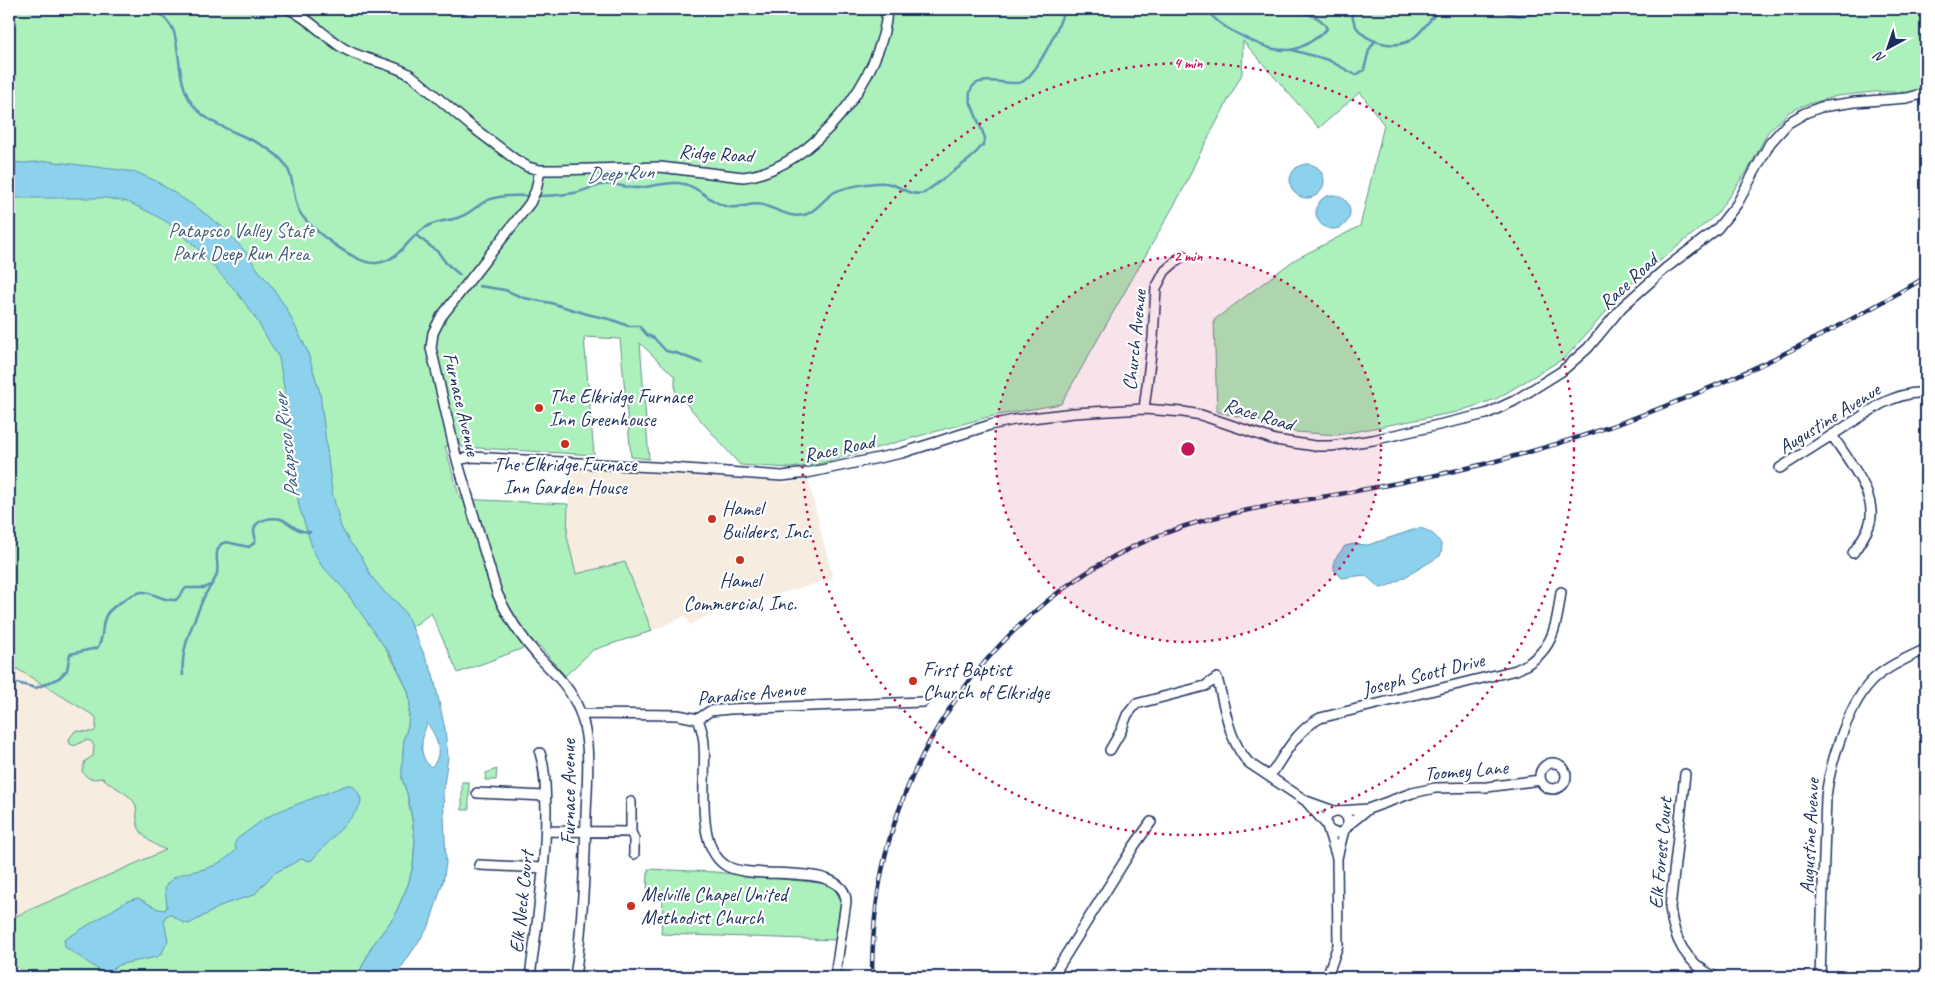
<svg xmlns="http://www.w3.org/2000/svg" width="1935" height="986" font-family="Caveat,sans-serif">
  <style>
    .built { fill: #f7ece0 }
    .green { fill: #acf0bb; stroke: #64908c }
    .water { fill: #8cd2ed; stroke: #5f91b4; fill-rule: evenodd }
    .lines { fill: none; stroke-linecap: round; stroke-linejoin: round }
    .stream { stroke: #5f91b4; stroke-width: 2.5 }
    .minor-casing { stroke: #1b2f5e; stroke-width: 12 }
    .minor { stroke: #fff; stroke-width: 9 }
    .rail-casing { stroke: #1b2f5e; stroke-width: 4.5 }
    .rail { stroke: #fff; stroke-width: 2.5; stroke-dasharray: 8; stroke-linecap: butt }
    .ring { fill: none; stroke: #c2185b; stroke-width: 2.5; stroke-dasharray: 2.5 5 }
    .poi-dot { fill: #c8321e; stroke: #fff; stroke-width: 2 }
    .labels { text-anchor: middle; stroke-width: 4.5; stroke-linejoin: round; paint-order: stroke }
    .street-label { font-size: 20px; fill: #1b2f5e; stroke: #fff }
    .park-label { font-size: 20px; fill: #3f5f75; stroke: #fff }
    .poi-label { font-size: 20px; fill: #1b2f5e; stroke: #fff; text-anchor: start }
    .water-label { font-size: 21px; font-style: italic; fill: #375882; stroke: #fff }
    .centre { fill: #c2185b; stroke: #fff; stroke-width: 2.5 }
    .ring-label { font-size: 15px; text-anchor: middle; font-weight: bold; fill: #c2185b; stroke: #fff; stroke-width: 4.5; stroke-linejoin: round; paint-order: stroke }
  </style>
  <rect width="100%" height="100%" fill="#fff"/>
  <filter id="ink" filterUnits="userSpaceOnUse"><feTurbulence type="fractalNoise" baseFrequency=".02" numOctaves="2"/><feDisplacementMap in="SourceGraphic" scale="10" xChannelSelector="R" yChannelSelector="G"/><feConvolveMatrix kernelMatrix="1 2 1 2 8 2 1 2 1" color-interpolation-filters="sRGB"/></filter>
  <g filter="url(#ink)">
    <path class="built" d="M570 468 634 470 787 483 808 479 833 579 716 611 690 625 685 616 652 631 625 562 576 574 567 536Z
      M9 664 139 744 182 844 9 919Z"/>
    <path class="green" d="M9 9H1926V87L1907 92H1874L1837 96 1802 106 1789 112 1768 132 1748 170 1716 215 1629 286 1566 357 1496 399 1457 412 1337 435 1295 432 1257 420 1217 412 1214 320 1294 260 1360 226 1384 125 1360 92 1319 128 1243 41 1242 74 1196 161 1185 186 1061 404 988 417 815 465 790 468 740 465 675 391V377L640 343 649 459 631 457 620 339 584 337 594 455 445 446 460 499 568 504 567 536 576 574 625 562 652 631 593 650 565 676 537 643 458 673 431 613 385 648 400 673 408 691 410 701 408 726 404 738 402 779 407 793 412 819 415 840 413 866 408 885 394 917 372 946 357 977H32L9 962V919L166 850C155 846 138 835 137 821 136 814 138 808 134 802 126 791 112 787 103 778 92 779 88 781 82 771L85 761 93 756 94 746 91 741 86 740C80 742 76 748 70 744L69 739 75 731 93 732 96 729V717L9 664Z
      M497 769 496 780H485L486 773Z
      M462 782H469V810H462Z
      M648 869 715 872 829 884C848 899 839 920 835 940L661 934 663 897 647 896Z"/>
    <path class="water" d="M48 161 136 172 156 181 199 209 221 226 245 251 259 271 273 288 286 308 307 350 320 393 332 492 341 527 349 541 363 559 371 576 386 594 396 601 406 614 433 674 445 729 448 757 443 792 446 863 443 882 429 926 395 977H357L372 946 394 917 408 885 413 866 415 840 412 819 407 793 402 779V766L404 738 408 726 410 701 408 691 393 659 344 589 321 565 313 550 299 506 296 487 287 405 279 358 253 314 235 290 195 246 167 222 149 212 128 202 106 198H9V162L25 163ZM427 723C436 735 445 755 431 767 417 756 422 738 427 723Z
      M1290 181a17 17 0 1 1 34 0a17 17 0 1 1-34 0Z
      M1316 212a17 17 0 1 1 34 0a17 17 0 1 1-34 0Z
      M1419 528C1431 530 1447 542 1440 556 1429 562 1390 588 1380 588L1365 575 1342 578 1334 570V560L1345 546 1354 544 1368 545Z
      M347 785H352C356 789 361 796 361 801 362 810 319 851 311 861L301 859 288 866 273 874 254 895 225 904 189 924 184 923 170 914 166 916 164 921 168 940 162 953 157 957 121 964 109 971 102 972 65 947 64 940 127 901 138 898 158 909 165 910 167 906 165 888C172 871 195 873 210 867 220 863 228 858 236 850L235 843 237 839 264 819 277 812Z"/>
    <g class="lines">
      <path class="stream" d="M155 9C162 15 171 23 174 32 180 54 178 78 189 99 208 133 261 133 285 164 295 178 292 197 299 211 308 228 357 265 376 263 401 261 408 236 428 226 436 221 448 221 457 218 469 215 476 206 486 201 500 194 516 196 531 196
        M1208 9C1212 24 1254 43 1270 48 1275 50 1283 50 1289 50 1302 49 1318 38 1327 29 1321 14 1305 15 1292 9
        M1351 9C1352 14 1353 23 1357 28 1367 42 1391 48 1407 42 1421 36 1429 18 1441 9
        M1501 9C1512 18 1530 17 1541 9
        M1292 50 1328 60 1356 75 1364 70 1369 50 1375 41
        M536 196C548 196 562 195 574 193 585 191 595 185 607 184 617 184 627 188 637 188 651 187 664 182 678 183 698 184 710 204 729 207 741 209 751 202 763 205 777 209 792 220 807 214 817 210 824 199 833 193 842 187 874 182 885 183 900 184 908 197 924 193L970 159 983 145 985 138 970 101C965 67 1011 88 1022 82 1037 74 1060 26 1064 9
        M417 236 438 252 446 263 460 275
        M479 286 505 290 524 298 551 303 587 314 613 320 628 326H639L647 335 654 338 666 351 676 353 702 363
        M183 675C180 649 194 621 204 597 207 590 216 581 217 573 219 561 213 554 221 544L226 542 249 547 255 542C256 537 254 534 254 530 255 519 273 517 281 519 293 524 295 532 310 532
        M9 688 17 683 36 688 59 678 67 670 70 654 97 648C104 640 101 628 105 618 107 611 115 606 121 602 152 580 149 601 176 600L186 588H204L210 585"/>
      <g class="minor-casing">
        <path id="minor" d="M289 9C310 19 324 36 343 48 364 61 391 62 412 76L471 126 516 160 528 167 540 170H557L660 167 743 177C812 170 885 75 887 9
          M540 170 536 190 530 203 441 317 433 333 431 348 457 460 497 593C507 616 521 637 538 656 552 671 567 684 576 703 593 736 587 779 586 815 585 869 583 923 575 977
          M1144 409 1153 338 1156 288 1165 271 1183 255
          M1832 435C1847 459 1880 497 1869 526 1865 536 1859 544 1853 553
          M457 460 472 457 671 468 782 476 807 473 902 453 990 425 1014 420 1074 413 1144 409 1183 412 1201 415 1275 440 1315 446H1331L1373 440 1486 414 1514 401 1562 371 1588 348 1622 307 1666 268 1717 229 1737 204 1770 143 1788 123 1805 113 1821 107 1855 102 1907 98 1926 93
          M1780 468 1881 404C1895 397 1910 391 1926 393
          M582 714 678 715 698 719 710 711 730 709 923 702
          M698 719C701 727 704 736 704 745 707 776 694 844 725 865 750 883 846 859 846 902L835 977
          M1110 750 1121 731 1127 715 1136 704 1205 686 1217 678C1225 706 1228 741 1249 763L1306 801 1325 823
          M1540 776a13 13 0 1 1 26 0a13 13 0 1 1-26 0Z
          M1685 774 1670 908C1674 940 1685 962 1715 977
          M1270 776C1285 754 1296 731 1320 718L1516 670C1553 654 1556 628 1561 592
          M477 793 545 796
          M1306 801 1334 811
          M631 802V832L634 839V854
          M1326 822a11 11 0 1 1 22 0a11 11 0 1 1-22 0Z
          M1339 811 1368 809
          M1347 826 1368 809 1412 793 1435 788 1487 787 1540 780
          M1328 829 1337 858
          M546 831 631 832
          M479 865 543 868
          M530 977C537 922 546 866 546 809 545 790 546 771 540 753
          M1052 977 1134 846 1151 822
          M1327 977 1338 945 1337 858 1344 830
          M1820 977 1826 797C1830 763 1849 700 1876 677 1890 665 1909 657 1926 649"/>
      </g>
      <use href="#minor" class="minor"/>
      <g class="rail-casing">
        <path id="rail" d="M872 977C872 931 877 885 889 841 930 696 1041 573 1185 526 1235 510 1288 503 1340 494 1404 482 1467 470 1529 452 1670 413 1801 351 1926 277"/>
      </g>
      <use href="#rail" class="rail"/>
    </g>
  </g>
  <circle cx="1188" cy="449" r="193" fill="#c2185b" fill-opacity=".12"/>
  <g class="ring">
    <circle cx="1188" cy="449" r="193"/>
    <circle cx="1188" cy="449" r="386"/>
  </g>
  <g class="poi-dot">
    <circle cx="539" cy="408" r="5"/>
    <circle cx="565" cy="444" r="5"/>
    <circle cx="712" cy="519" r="5"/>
    <circle cx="740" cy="560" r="5"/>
    <circle cx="913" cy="681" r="5"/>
    <circle cx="631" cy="906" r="5"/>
  </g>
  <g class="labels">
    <g class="street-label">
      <text transform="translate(716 153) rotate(4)" y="7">Ridge Road</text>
      <text transform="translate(1628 281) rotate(-43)" y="7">Race Road</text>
      <text transform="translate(1134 340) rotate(-84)" y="7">Church Avenue</text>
      <text transform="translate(462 404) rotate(77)" y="7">Furnace Avenue</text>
      <text transform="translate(1259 414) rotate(17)" y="7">Race Road</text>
      <text transform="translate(1829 418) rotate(-32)" y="7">Augustine Avenue</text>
      <text transform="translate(839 448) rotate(-12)" y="7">Race Road</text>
      <text transform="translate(1423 674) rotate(-14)" y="7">Joseph Scott Drive</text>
      <text transform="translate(751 693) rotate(-5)" y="7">Paradise Avenue</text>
      <text transform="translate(1466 770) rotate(-5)" y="7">Toomey Lane</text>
      <text transform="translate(568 792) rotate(-90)" y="7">Furnace Avenue</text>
      <text transform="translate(1809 836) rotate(-87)" y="7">Augustine Avenue</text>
      <text transform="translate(1660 853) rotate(-85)" y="7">Elk Forest Court</text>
      <text transform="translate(521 902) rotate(-84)" y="7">Elk Neck Court</text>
    </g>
    <g class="park-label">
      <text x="241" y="237">Patapsco Valley State<tspan x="241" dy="23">Park Deep Run Area</tspan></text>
    </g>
    <g class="poi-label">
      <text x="549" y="403">The Elkridge Furnace<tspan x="549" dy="23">Inn Greenhouse</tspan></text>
      <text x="565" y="471" text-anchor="middle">The Elkridge Furnace<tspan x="565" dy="23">Inn Garden House</tspan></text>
      <text x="722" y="515">Hamel<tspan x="722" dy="23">Builders, Inc.</tspan></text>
      <text x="740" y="587" text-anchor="middle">Hamel<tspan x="740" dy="23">Commercial, Inc.</tspan></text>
      <text x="923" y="676">First Baptist<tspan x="923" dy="23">Church of Elkridge</tspan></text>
      <text x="641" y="901">Melville Chapel United<tspan x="641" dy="23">Methodist Church</tspan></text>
    </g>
    <g class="water-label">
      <text transform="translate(620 173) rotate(-3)" y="7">Deep Run</text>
      <text transform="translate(286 446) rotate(-97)" y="7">Patapsco River</text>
    </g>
  </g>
  <circle cx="1188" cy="449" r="8" class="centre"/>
  <g class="ring-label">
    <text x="1188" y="68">4 min</text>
    <text x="1188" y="261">2 min</text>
  </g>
  <rect width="1935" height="986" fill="none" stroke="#fff" stroke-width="30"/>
  <rect x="15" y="15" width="1905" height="956" fill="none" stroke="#1b2f5e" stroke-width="2" filter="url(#ink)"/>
  <g transform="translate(1888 48) rotate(220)" stroke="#ffffff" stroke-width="4" paint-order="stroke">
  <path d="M0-4L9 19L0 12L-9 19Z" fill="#1b2f5e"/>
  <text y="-8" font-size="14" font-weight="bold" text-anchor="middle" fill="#1b2f5e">N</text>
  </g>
</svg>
